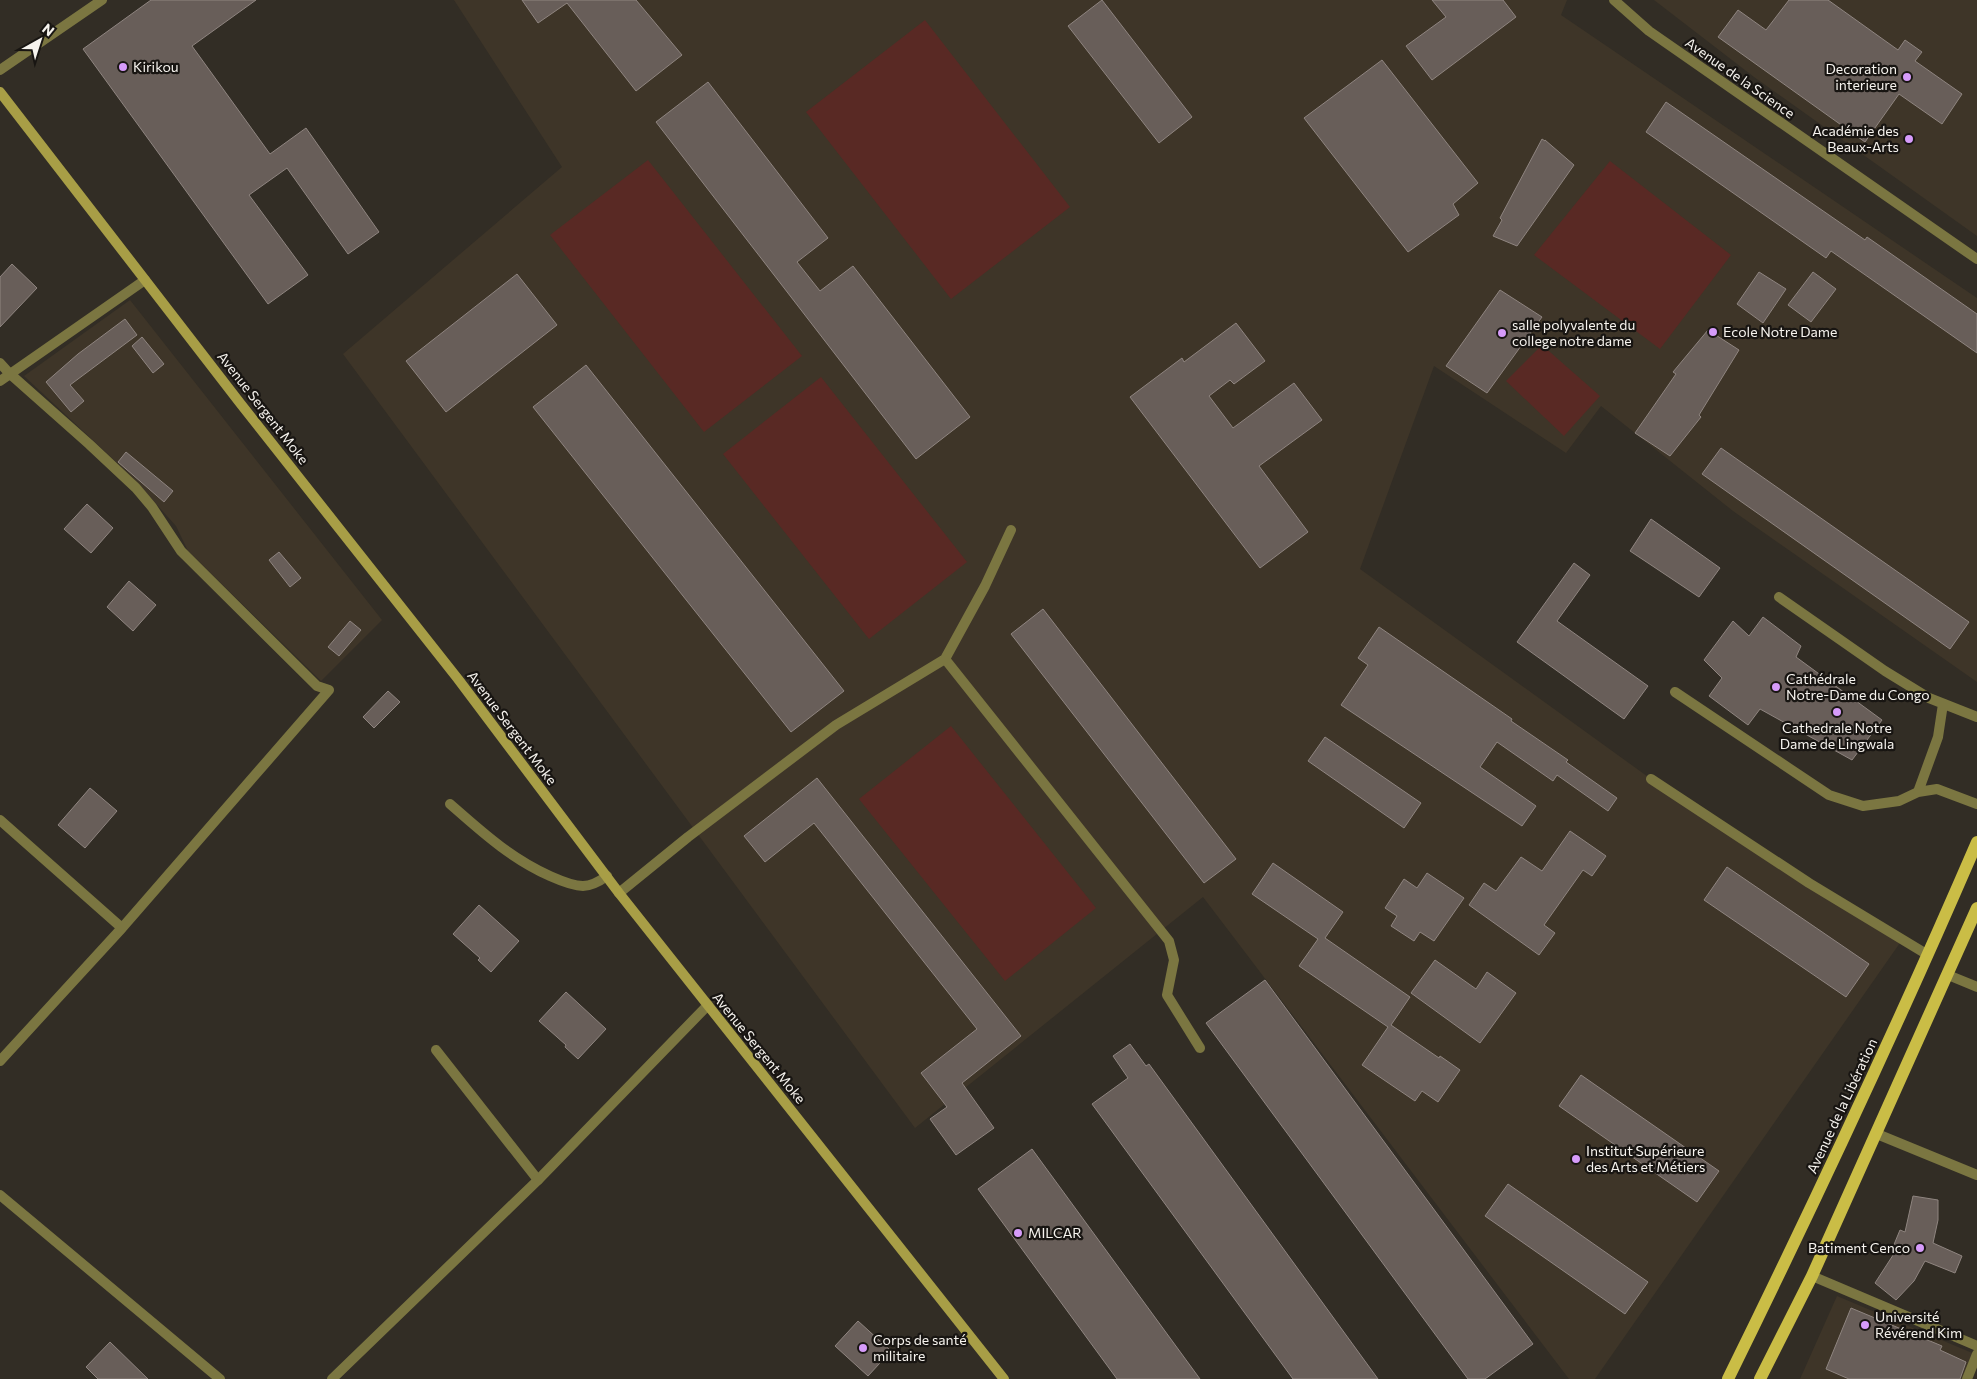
<svg xmlns="http://www.w3.org/2000/svg" width="1977" height="1379" font-family="Commissioner,sans-serif">
  <style>
    .built { fill: #3e3528 }
    .green { fill: #592924 }
    .building { fill: #685e59; stroke: #8f8580 }
    .lines { fill: none; stroke-linecap: round; stroke-linejoin: round }
    .lane { stroke: #7b7641; stroke-width: 10 }
    .street { stroke: #7b7641; stroke-width: 10 }
    .secondary { stroke: #a89e46; stroke-width: 10 }
    .primary { stroke: #cabd46; stroke-width: 12 }
    .poi-dot { fill: #d69bfa; stroke: #181512; stroke-width: 2 }
    .labels { text-anchor: middle; stroke-width: 4.5; stroke-linejoin: round; paint-order: stroke }
    .poi-label { font-size: 14px; fill: #f6f3ee; stroke: #181512; text-anchor: start }
    .street-label { font-size: 14px; fill: #f6f3ee; stroke: #181512 }
  </style>
  <rect width="100%" height="100%" fill="#322d25"/>
  <path class="built" d="M454 0H1567L1561 15 1977 298V682L1733 511 1601 406 1566 453 1434 366 1360 569 1651 779 1902 940 1595 1379H1569L1203 897 915 1128 343 354 562 167Z
    M1654 0H1977V236L1754 77Z
    M130 300 382 620 321 681 188 551 176 526 129 474 24 376Z
    M1837 1296 1977 1355 1967 1379H1800Z"/>
  <path class="green" d="M925 20 1070 207 951 299 806 112Z
    M648 160 802 356 704 432 550 235Z
    M1610 161 1731 255 1660 349 1534 255Z
    M1542 345 1600 396 1564 436 1506 381Z
    M821 377 967 562 869 639 723 454Z
    M951 726 1096 908 1005 981 859 799Z"/>
  <path class="building" d="M151 0H256L192 46 270 154 306 128 379 232 348 254 287 168 249 195 308 275 268 304 83 49Z
    M522 0H636L682 55 636 91 567 3 538 23Z
    M1102 0 1192 117 1159 143 1068 26Z
    M1432 0H1503L1516 17 1432 80 1406 46 1446 17Z
    M1789 0H1828L1898 50 1905 40 1922 52 1915 61 1962 94 1942 124 1899 94 1865 142 1718 37 1738 10 1766 30Z
    M1382 60 1478 183 1453 204 1459 215 1408 252 1304 118Z
    M708 82 828 238 797 262 820 291 853 266 970 417 916 459 656 122Z
    M1666 102 1865 240 1867 237 1977 314V353L1831 251 1826 258 1646 132Z
    M1542 139 1545 141V140L1574 165 1517 246 1493 236 1502 220 1500 218Z
    M12 264 37 288 0 327V277Z
    M1759 272 1786 289 1763 323 1737 304Z
    M1813 272 1836 289 1811 322 1788 305Z
    M517 274 557 325 446 412 406 361Z
    M1500 290 1542 317 1487 393 1446 366Z
    M125 319 137 335 70 385 84 401 71 412 46 382 78 354Z
    M1236 323 1265 361 1234 384 1230 380 1209 396 1233 428 1294 383 1322 420 1259 466 1308 532 1260 568 1130 397 1182 358 1184 362Z
    M1708 330 1739 350 1699 415 1701 417 1670 456 1635 433 1676 374 1673 372Z
    M142 337 164 364 153 373 132 346Z
    M586 365 844 691 791 732 533 407Z
    M1721 448 1969 622 1950 649 1702 474Z
    M126 452 173 491 164 502 118 462Z
    M87 504 113 528 91 553 64 529Z
    M1651 519 1720 568 1699 597 1630 551Z
    M279 552 301 578 290 587 269 560Z
    M1574 563 1590 575 1557 621 1648 686 1624 719 1517 642Z
    M129 581 156 605 133 631 107 607Z
    M1043 609 1236 859 1204 883 1011 634Z
    M1763 617 1801 646 1796 657 1882 720 1852 760 1760 709 1748 725 1709 696 1722 678 1704 660 1733 621 1749 636Z
    M350 621 361 630 339 656 328 647Z
    M1379 627 1512 719 1511 721 1568 760 1566 762 1617 798 1608 811 1557 775 1553 781 1497 742 1480 767 1536 806 1522 826 1341 705 1368 665 1358 658Z
    M388 691 400 702 374 728 363 717Z
    M1325 737 1421 803 1404 828 1308 761Z
    M817 778 1021 1036 962 1083 994 1128 956 1155 930 1119 947 1107 921 1073 977 1029 814 823 765 862 744 836Z
    M90 788 117 811 85 848 58 825Z
    M1570 831 1606 856 1592 876 1583 870 1544 925 1555 933 1539 955 1469 905 1484 883 1496 891 1521 857 1542 871Z
    M1273 863 1343 912 1325 938 1410 997 1391 1025 1439 1058 1440 1056 1460 1070 1438 1102 1422 1091 1415 1101 1362 1065 1388 1027 1299 966 1318 939 1252 894Z
    M1727 867 1869 964 1846 997 1704 900Z
    M1427 873 1464 898 1434 941 1420 932 1414 941 1391 926 1397 916 1385 908 1404 879 1417 888Z
    M479 905 519 941 491 972 478 960 480 958 453 934Z
    M1435 960 1476 989 1487 972 1516 993 1480 1043 1411 993Z
    M1265 980 1533 1344 1485 1379H1468L1206 1023Z
    M566 992 606 1029 578 1059 565 1047 566 1045 539 1021Z
    M1130 1044 1146 1066 1149 1064 1378 1379H1293L1092 1104 1128 1078 1113 1056Z
    M1581 1075 1719 1171 1697 1202 1559 1106Z
    M1032 1149 1200 1379H1117L978 1189Z
    M1508 1184 1648 1282 1625 1314 1485 1216Z
    M1913 1196 1938 1200V1220L1933 1243 1962 1256 1955 1273 1925 1261 1914 1281 1896 1300 1875 1283 1897 1249 1893 1247 1900 1230 1905 1232Z
    M1851 1308 1942 1346 1940 1350 1966 1362 1960 1379H1849L1826 1369Z
    M858 1321 891 1351 868 1376 835 1346Z
    M110 1342 148 1379H98L86 1367Z"/>
  <g class="lines">
    <path class="lane" d="M1779 597 1885 671 1929 698 1977 717
      M945 659 1169 941 1174 960 1167 995 1200 1048
      M1675 692 1829 795 1863 806 1899 801 1918 792 1937 789 1977 804
      M1651 779 1809 883 1928 955
      M1918 792 1938 737 1943 704
      M450 804C482 832 510 858 550 876 559 880 572 886 583 886 592 886 600 881 607 876
      M619 893 688 837 836 725 945 659 985 586 1011 530
      M436 1050 538 1180"/>
    <path class="street" d="M1614 0 1649 31 1977 259
      M0 70 102 0
      M0 363 9 373 89 444 136 488 152 507 181 551 317 686 329 690 122 928 0 1061
      M0 381 145 280
      M0 820 122 928
      M1948 975 1977 987
      M1877 1134 1977 1175
      M0 1195 220 1379
      M1812 1276 1977 1346
      M332 1379 538 1180 708 1005
      M1967 1379 1977 1354"/>
    <path class="secondary" d="M0 92 240 403 458 679 619 893 1004 1379"/>
    <path class="primary" d="M1728 1379C1815 1202 1899 1023 1977 842
      M1760 1379 1812 1276 1977 908"/>
  </g>
  <g class="poi-dot">
    <circle cx="123" cy="67" r="5"/>
    <circle cx="1907" cy="77" r="5"/>
    <circle cx="1909" cy="139" r="5"/>
    <circle cx="1713" cy="332" r="5"/>
    <circle cx="1502" cy="333" r="5"/>
    <circle cx="1776" cy="687" r="5"/>
    <circle cx="1837" cy="712" r="5"/>
    <circle cx="1576" cy="1159" r="5"/>
    <circle cx="1018" cy="1233" r="5"/>
    <circle cx="1920" cy="1248" r="5"/>
    <circle cx="1865" cy="1325" r="5"/>
    <circle cx="863" cy="1348" r="5"/>
  </g>
  <g class="labels">
    <g class="poi-label">
      <text x="133" y="72">Kirikou</text>
      <text x="1897" y="74" text-anchor="end">Decoration<tspan x="1897" dy="16">interieure</tspan></text>
      <text x="1899" y="136" text-anchor="end">Académie des<tspan x="1899" dy="16">Beaux-Arts</tspan></text>
      <text x="1512" y="330">salle polyvalente du<tspan x="1512" dy="16">college notre dame</tspan></text>
      <text x="1723" y="337">Ecole Notre Dame</text>
      <text x="1786" y="684">Cathédrale<tspan x="1786" dy="16">Notre-Dame du Congo</tspan></text>
      <text x="1837" y="733" text-anchor="middle">Cathedrale Notre<tspan x="1837" dy="16">Dame de Lingwala</tspan></text>
      <text x="1586" y="1156">Institut Supérieure<tspan x="1586" dy="16">des Arts et Métiers</tspan></text>
      <text x="1028" y="1238">MILCAR</text>
      <text x="1910" y="1253" text-anchor="end">Batiment Cenco</text>
      <text x="1875" y="1322">Université<tspan x="1875" dy="16">Révérend Kim</tspan></text>
      <text x="873" y="1345">Corps de santé<tspan x="873" dy="16">militaire</tspan></text>
    </g>
    <g class="street-label">
      <text transform="translate(1740 78) rotate(35)" y="5">Avenue de la Science</text>
      <text transform="translate(263 408) rotate(52)" y="5">Avenue Sergent Moke</text>
      <text transform="translate(512 728) rotate(53)" y="5">Avenue Sergent Moke</text>
      <text transform="translate(759 1048) rotate(51)" y="5">Avenue Sergent Moke</text>
      <text transform="translate(1842 1106) rotate(-65)" y="5">Avenue de la Libération</text>
    </g>
  </g>
  <g transform="translate(40 40) rotate(39)" stroke="#181512" stroke-width="4" paint-order="stroke">
  <path d="M0-4L9 19L0 12L-9 19Z" fill="#f6f3ee"/>
  <text y="-8" font-size="14" font-weight="bold" text-anchor="middle" fill="#f6f3ee">N</text>
  </g>
</svg>
